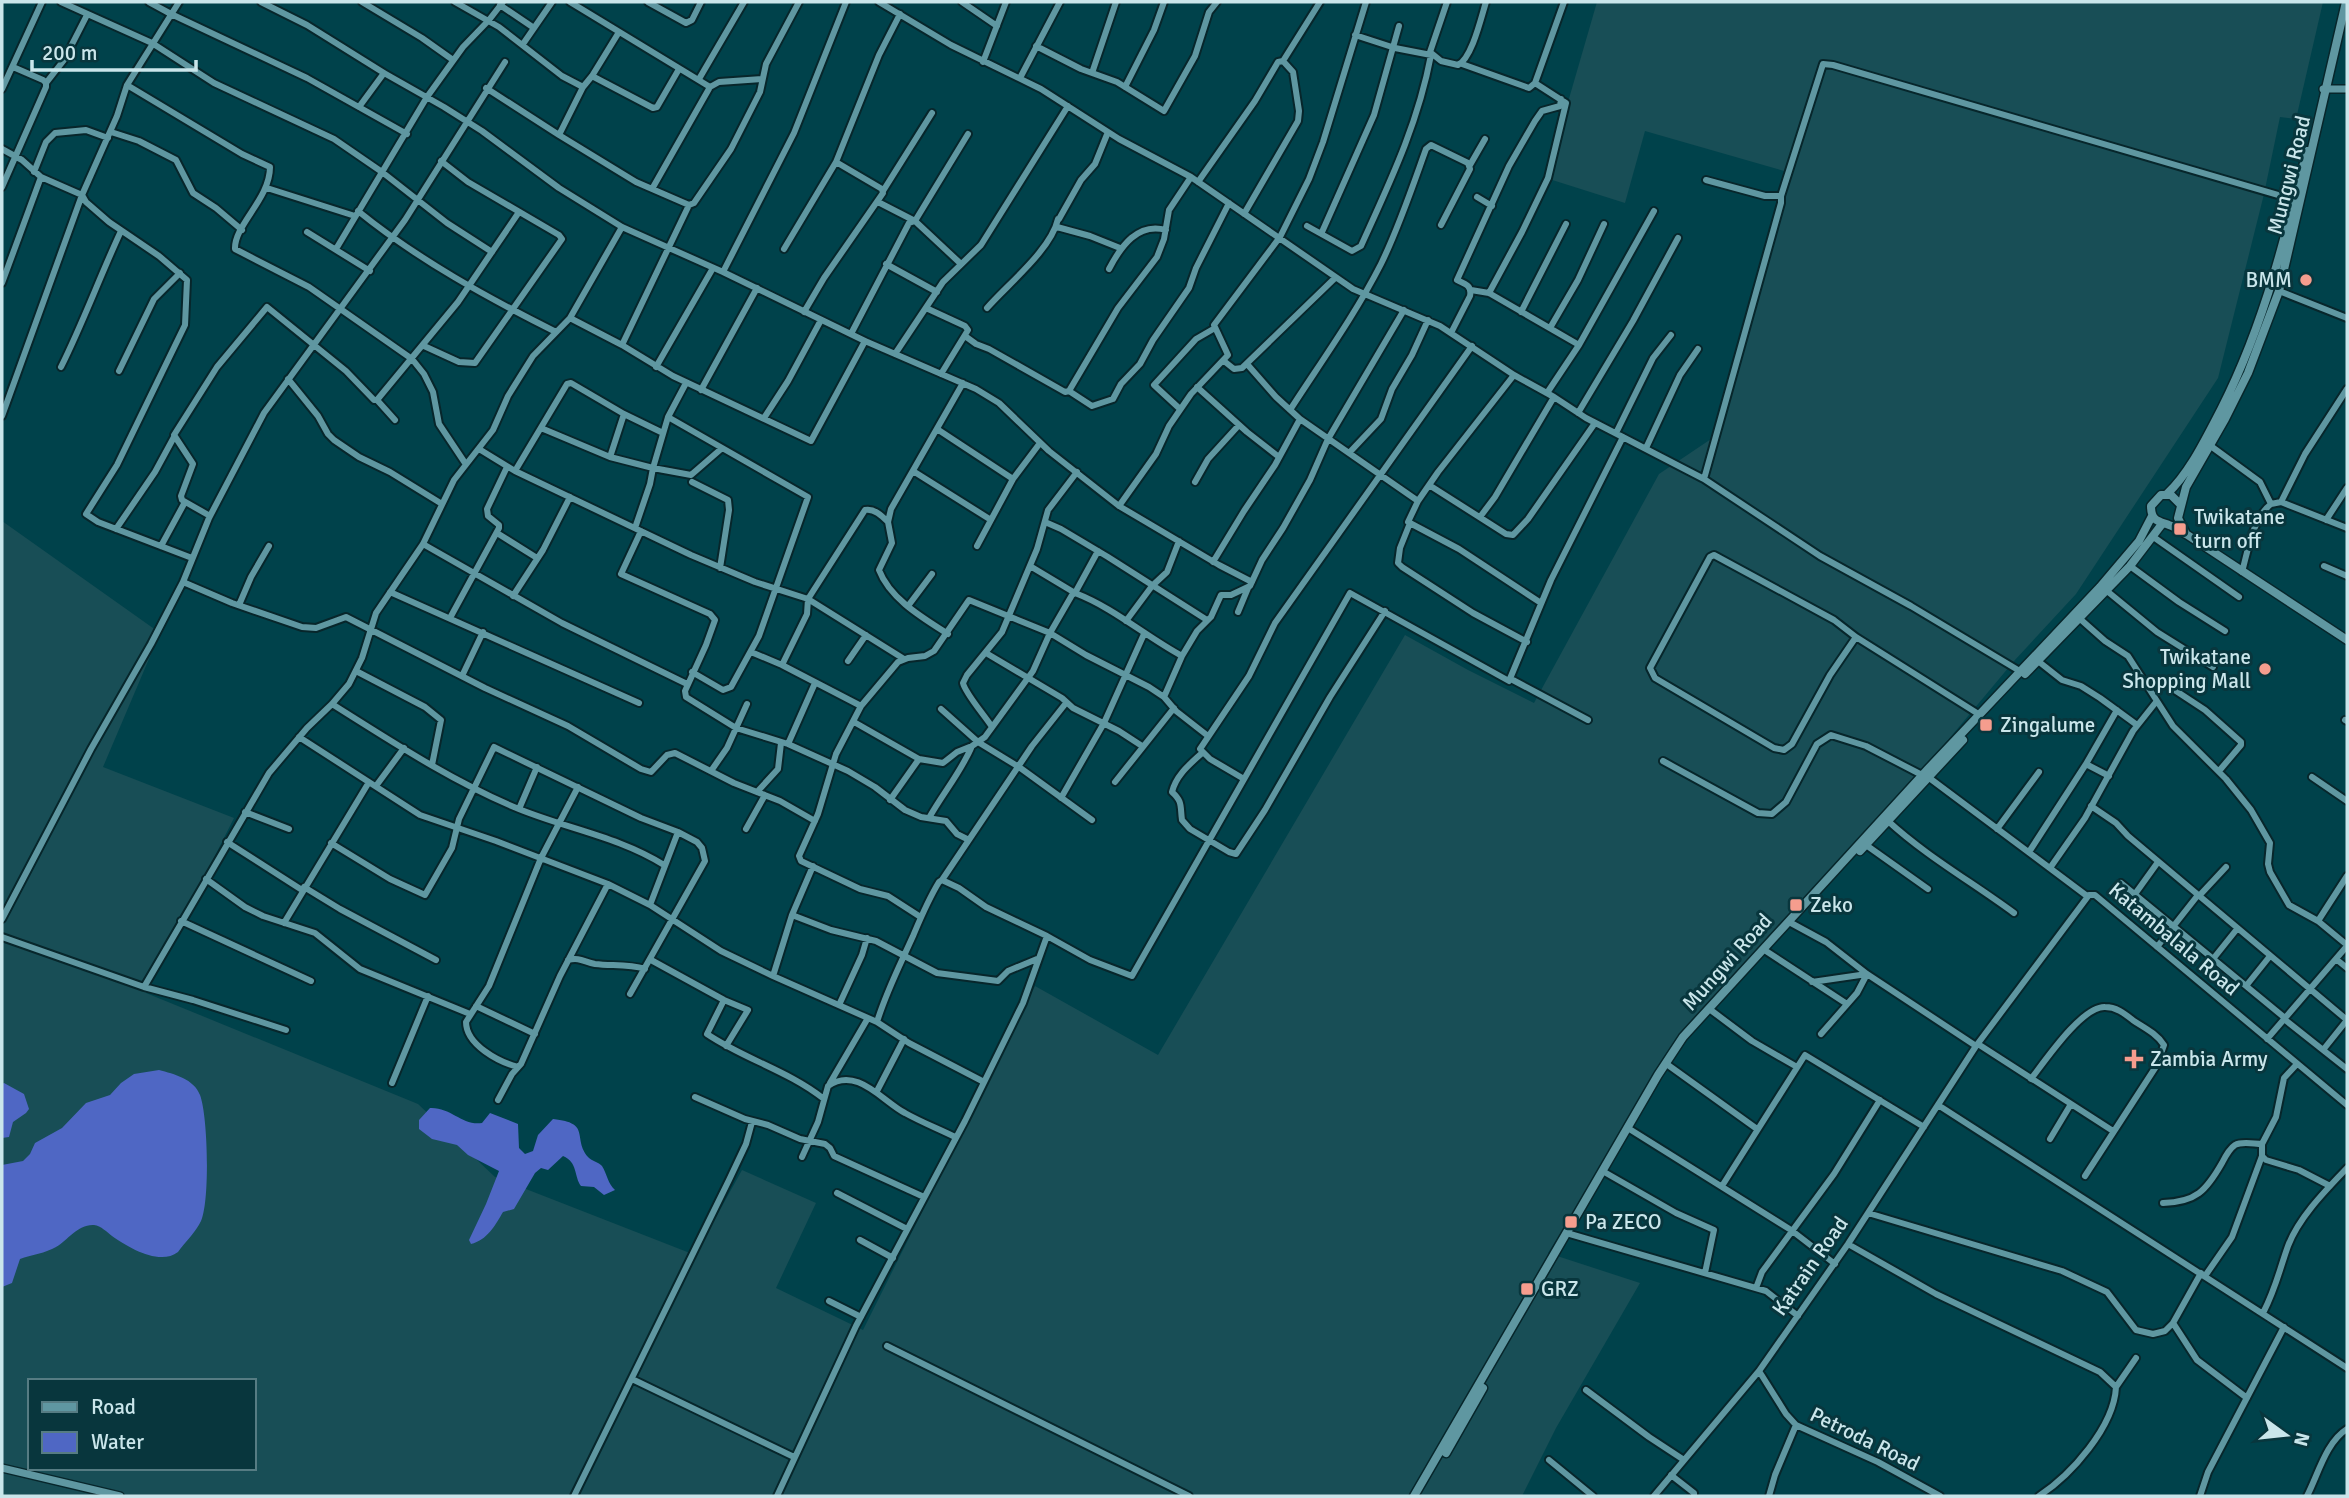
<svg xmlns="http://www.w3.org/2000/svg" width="2349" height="1498" font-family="Signika,sans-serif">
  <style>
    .built { fill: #184e56; fill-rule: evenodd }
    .water { fill: #4f67c4 }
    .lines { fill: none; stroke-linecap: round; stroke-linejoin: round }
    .minor-casing { stroke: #07262b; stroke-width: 10 }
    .tertiary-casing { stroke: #07262b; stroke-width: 10 }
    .secondary-casing { stroke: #07262b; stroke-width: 11 }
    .minor { stroke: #5f97a1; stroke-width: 6 }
    .tertiary { stroke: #5f97a1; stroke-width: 7 }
    .secondary { stroke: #5f97a1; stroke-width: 8 }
    .poi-dot { fill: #f59d8e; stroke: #08363d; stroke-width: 2.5 }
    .labels { text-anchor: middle; stroke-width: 6; stroke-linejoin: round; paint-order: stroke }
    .street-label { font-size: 21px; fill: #cae6eb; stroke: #08363d }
    .poi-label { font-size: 21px; fill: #cae6eb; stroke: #08363d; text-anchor: start }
  </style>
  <rect width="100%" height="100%" fill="#00424b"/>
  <path class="built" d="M1597 2H2323L2296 119 2280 117 2264 194 2218 378 2076 594 2014 661 1948 740 1700 1013 1548 1253 1640 1283 1556 1428 1522 1496H2V521L160 633 103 767 234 818 146 993 418 1104 495 1177 695 1255 742 1170 816 1203 776 1288 863 1330 1035 986 1158 1055 1405 635 1468 670 1534 703 1659 474 1717 435 1791 173 1645 131 1625 203 1546 178ZM30 1381H254V1468H30Z"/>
  <path class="water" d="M159 1070C174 1074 194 1079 200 1095 208 1116 210 1201 201 1221 196 1232 185 1242 178 1252 160 1266 129 1248 112 1236 107 1232 101 1226 94 1225 78 1224 68 1240 56 1247 46 1253 31 1255 20 1259L12 1283 2 1287V1165L23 1161 30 1154 35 1143 62 1128 86 1103 110 1095 121 1083 134 1074Z
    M4 1083 24 1094 29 1109 26 1113 13 1122 9 1137 2 1138V1084Z
    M430 1108C451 1107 462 1126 482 1123L490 1113 518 1124 519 1148 525 1154 533 1151 538 1135 553 1119C592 1123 572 1138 588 1157 591 1161 599 1162 602 1166 607 1174 608 1184 615 1190L604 1195 594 1187 581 1186C574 1177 578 1162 563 1156L548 1170 541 1168 535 1173 514 1209 503 1212C495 1226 487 1240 471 1244L469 1240 486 1204 499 1171 468 1155 457 1145 432 1139 419 1129V1120Z"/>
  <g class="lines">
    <g class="minor-casing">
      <path id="minor" d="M61 2 152 43 214 83 334 139 382 172 447 223 492 252
        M149 2 171 14 307 78 407 134
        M261 2 307 25 384 73 444 107 482 131 559 188 622 227 723 272 865 341 976 389 999 403 1049 451 1119 506 1219 565 1252 582
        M362 2 422 38 453 60
        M455 2 499 27 562 76 583 87
        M570 2 710 87 652 189
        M648 2 686 23 692 20 701 2
        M879 2 951 45 1041 89 1119 139 1191 177 1353 289 1440 326 1514 375 1554 397 1586 418 1704 479 1820 556 1911 606 2023 673
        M962 2 997 26
        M1447 2 1430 52 1441 61 1458 65C1472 58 1481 18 1486 2
        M500 5 534 28
        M523 44 552 2
        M1036 46 1081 69 1117 82 1164 111 1195 56 1209 12 1217 2
        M1283 61 1320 2
        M983 62 1006 2
        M1462 64 1529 88 1535 83 1564 2
        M1092 73 1116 2
        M592 76 653 108 657 107 679 69
        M1020 78 1060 2
        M699 79 744 2
        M46 83 64 60 87 15
        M127 85 242 154 270 167C270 199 234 225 235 249L309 287 412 359 424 374 433 392 439 424 465 463
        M710 87 719 82 762 79
        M1125 87 1154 30 1164 2
        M486 88 559 135 583 87 592 76 619 32
        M2 89 42 2
        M359 107 384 73
        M111 132 139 141 176 160 193 193 216 208 242 230
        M559 135 636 182 689 205
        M2 149 22 160 41 177 82 195 86 202 109 222 159 256 187 280 185 325 117 465 86 514 98 522 192 558
        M1470 165 1485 139
        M34 172 46 142 55 133 86 130 108 138
        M1706 180 1765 196H1781
        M1198 182 1255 101 1278 62 1283 61 1293 72 1299 111 1298 121 1244 214
        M2 187 46 87V83L43 80 13 67
        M267 188 355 216
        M883 191 932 113
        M1477 197 1492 206
        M878 202 915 221 968 134
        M358 211C417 259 488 298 556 332
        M1059 219 1081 180 1095 164 1108 132
        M1307 226 1352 251 1361 246C1390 182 1418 124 1431 55L1395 48 1355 35
        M1057 227 1090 236 1120 248
        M307 232 370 271
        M1322 232 1374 115 1399 26
        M336 249 427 97 463 47 489 20 503 2
        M784 249 836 162 879 55 900 14
        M886 264 937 292
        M1109 269C1121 246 1138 222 1166 230
        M723 272 794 133 846 2
        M2 283 41 177
        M1471 290 1489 293 1579 345
        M2279 291 2347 318
        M1489 293 1522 232 1548 178 1566 103 1535 83
        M926 308 965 326 968 330 941 374
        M987 308C1008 284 1051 250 1058 219
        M804 312 824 278 883 193 882 189 836 162
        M1521 312 1566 224
        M570 318 622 345 673 376 811 441 865 341
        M1550 328 1578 280 1604 224
        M852 332 909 223 915 221 961 264
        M1451 333 1470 296C1472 286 1466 284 1457 280L1509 166 1535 121 1542 111 1560 106 1561 99
        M965 336 976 344 989 349 1065 392 1069 391 1118 308 1157 257 1164 239 1169 210 1191 177
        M622 345 689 205 694 203 731 149 760 92 766 64 799 2
        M424 346 459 362 475 363 562 239 559 235 468 182 441 161
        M895 354 943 282 981 245 1068 106
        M1224 361 1234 369 1242 368 1335 278
        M1247 364 1276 397 1300 419 1418 501
        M61 367C83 323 100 276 121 231
        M656 367 713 268
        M119 371 154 299 180 273
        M1514 375 1438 472 1418 501 1408 522 1459 549 1541 603
        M288 379 318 416 328 434 334 440 359 457 390 472 442 504
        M1197 387 1247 432 1279 457
        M701 390 757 288
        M1069 391 1092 406 1113 399 1121 384 1140 364 1153 340 1189 288 1196 268 1229 203
        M1547 393 1579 345 1654 211
        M377 400 395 420
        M1180 409 1154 385 1196 339 1215 328
        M1290 410C1321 362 1355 315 1381 264 1399 227 1412 188 1426 149L1431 145 1468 163 1470 169 1441 225
        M1578 413 1633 321 1678 238
        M2 416 82 195 117 116 127 85 179 2
        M668 417 686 383
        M764 418 788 381 821 320
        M541 428 610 457 653 468 668 417 808 497 759 636 731 687 723 690 692 672
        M937 429 1013 479
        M1616 433 1653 358 1671 335
        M2208 444 2260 482 2271 504
        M1646 448 1680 375 1698 349
        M479 449 515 471 691 555 755 582 808 599 807 614 782 665
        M1349 453 1381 419 1392 389 1412 355 1428 320
        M610 457 624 414
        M515 471 567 384 571 383 624 414 663 433
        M913 471 991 520
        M1704 479 1781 203V196L1823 64 1833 65 2295 200
        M692 482 728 500 729 510 720 568
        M1195 482 1208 459 1239 425
        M1429 485 1506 534 1513 535 1528 519 1595 423
        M2281 502 2305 454 2347 389
        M1119 506 1156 454 1169 426 1191 394 1228 355 1214 325 1280 237 1309 179 1323 142 1366 2
        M210 516 182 500 181 496 193 464 174 435 217 367 267 307 346 371 374 400H377L458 302 519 212
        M1480 517 1495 497 1554 397
        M2326 520 2347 488
        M888 522C882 516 874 508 865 510L808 599 904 659
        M1045 522 1061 529 1108 557 1207 620
        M1410 523 1400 548 1398 563 1402 567 1473 613 1527 642
        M635 528 650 484 653 468 691 475 721 449
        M116 529 155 472 174 437
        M641 531 621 574 710 614 715 620 706 645 685 691 686 697 736 728 788 744 848 771 875 787 905 810 921 817 946 821 957 834 969 840
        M497 533 537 558
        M2152 536 2239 597
        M423 544 562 623 687 684
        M161 546 185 502
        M977 546 1013 479 1040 443
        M1213 562 1244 511 1275 465 1300 419
        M1030 566 1075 593 1098 551
        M2130 566 2179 602 2225 631
        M2324 566 2347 576
        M2242 572C2248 550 2253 518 2271 504L2281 502 2347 528
        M183 582 232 603 302 627 316 628 346 617 485 688 568 726 641 769 651 772 667 755 675 753 734 783 780 801 815 821
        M2107 591 2157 632 2213 667
        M390 592 639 703
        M513 596 543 550 570 497
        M239 605 251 577 269 546
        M908 606 932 574
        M1238 612 1248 588
        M450 618 499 528V525L488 516 487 509 507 467
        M2079 618 2105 641 2128 656 2173 726 2226 779 2251 810 2270 843 2268 864 2270 872 2289 905 2318 921 2347 945
        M1126 621 1152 586 1167 572 1179 541
        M948 634C923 618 890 599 879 570L892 543 888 522 891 509 963 383
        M1856 637 1830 675 1792 744 1784 750 1774 748 1655 678 1650 668 1710 557 1714 555 1834 620 1856 637 1980 715
        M751 652 782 665 861 706
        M986 653 1062 698 1073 708 1119 731 1142 746
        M848 661 866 635
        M2038 661 2062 680 2081 686 2100 698 2137 725
        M356 671 425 707 441 720 432 765
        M462 676 483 632
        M1511 679 1588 720
        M2170 687 2205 710 2241 742V745L2219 771
        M1164 697 1182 656 1197 631 1211 617 1221 595H1231L1250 586 1262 560 1283 528 1310 480 1328 439 1404 310
        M332 704C391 741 450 780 514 807 563 828 618 836 664 865
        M941 709 978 742 1019 767 1092 820
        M2345 720 2347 721
        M854 722 919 759 943 763 957 752 972 746 985 737 1033 671 1050 633 1072 595 1075 593C1114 608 1145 636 1182 656
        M992 727C985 716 965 693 963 683L967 675 1002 632 1037 549 1048 510 1077 472
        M299 737 420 815 496 841 608 884 650 905 721 951 773 976 792 915 813 866
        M788 744 815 683
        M1202 753C1190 764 1176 775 1172 792 1183 802 1180 806 1182 820L1190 829 1229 852 1236 854 1265 810 1330 697 1385 611
        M1663 761 1758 813 1772 814 1786 802 1817 744 1831 735 1866 746 1922 775
        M2086 764 2117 710
        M711 771 727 748 747 704
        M1928 777 2087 896
        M2312 777 2347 801
        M1244 779 1210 759 1200 749 1249 676 1275 623 1472 346
        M1115 782 1174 708
        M376 786 404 748
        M757 792 778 769 781 743
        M1061 798 1104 723 1144 634
        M890 800 919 759
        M2091 806 2116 823 2128 836 2347 1020
        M519 809 537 767
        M245 812 289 829
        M929 818C943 793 961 772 972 746
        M1888 821C1926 856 1972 882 2014 913
        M746 829 765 795
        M1997 829 2039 772
        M227 842 302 890
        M331 843 390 879 425 895 452 848 459 819 494 747 641 818 678 832 697 842 702 848 705 861 630 994
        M1866 845 1928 889
        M2029 852 2086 764 2109 776
        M2050 868 2085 818 2133 731 2156 702
        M206 879 245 907 263 916 315 933 360 969 470 1014
        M942 880 1032 746 1066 703
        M2121 883 2285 1018
        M304 887 340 909 436 960
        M2135 894 2158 862
        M2199 896 2226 867
        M650 905 678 832
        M792 915 831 930 876 941 937 973 998 981 1008 971 1037 959
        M919 916 888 896 860 889 801 861 799 856 818 814 836 754 861 706 898 662 908 658 925 656 934 651 969 600 1050 633 1086 655 1149 687 1164 697 1176 711 1208 736
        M2 919 91 749 151 644 183 582 209 518 264 413 405 220 505 62
        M181 921 311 981
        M2318 921 2347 876
        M284 923 369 782
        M1791 923 1826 942 1867 974 1976 1046
        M2 937 144 987 193 1000 286 1030
        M2157 947 2198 895
        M1766 951 1847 1004
        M2213 959 2237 929
        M2336 959 2347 968
        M568 960C580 957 584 962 595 964 612 966 628 964 645 969
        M651 960 724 1000 748 1010 726 1046
        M773 976 877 1022 909 1043 984 1082
        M1812 982 1867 974
        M2246 986 2270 956
        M144 987 269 773 307 728 332 704 349 684 362 658 376 613 423 544 454 480 493 430 508 396 533 356 570 318 622 227
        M724 1000 707 1034C744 1059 789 1071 824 1099
        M839 1005 862 955 867 938
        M476 1006 535 1034
        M1712 1011 1752 1041 1797 1067
        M2284 1019 2347 1069
        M877 1022C886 992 900 965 913 936 921 917 928 900 939 882L942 880 959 888 986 907 1047 936 1090 960 1132 976 1350 593 1509 681 1551 580 1623 437
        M1821 1034 1857 993 1867 974
        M2267 1039 2347 946
        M1978 1044 2113 1131
        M2323 1050 2347 1020
        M2297 1064 2284 1078 2276 1117 2262 1144V1156L2266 1160 2299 1170 2330 1186
        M1668 1065 1757 1129
        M518 1067C499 1062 466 1045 466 1022L489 986 541 858 578 787
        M2031 1079C2045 1061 2082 1006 2105 1007 2117 1007 2125 1014 2134 1021 2145 1028 2157 1034 2164 1045L2157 1065 2085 1176
        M392 1083 428 996
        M830 1083 868 1018
        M877 1091 904 1039
        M695 1097 745 1119 768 1125 800 1139 825 1144 830 1148 834 1156 924 1197
        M498 1100 512 1074 521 1064 560 976 608 884
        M1938 1105 2347 1368
        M1631 1130 1791 1230 1835 1264
        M2050 1139 2071 1104
        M802 1157 818 1122 828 1086C857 1066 882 1101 905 1113 921 1122 939 1129 955 1137
        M1606 1173 1676 1213 1714 1230 1705 1273
        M1722 1186 1805 1055 1924 1127
        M837 1193 907 1229
        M2163 1203C2196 1202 2206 1191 2222 1163 2225 1157 2229 1149 2235 1145 2242 1141 2254 1144 2262 1144
        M1868 1213 2062 1271 2107 1292 2136 1330 2153 1334 2165 1331 2173 1323 2201 1273
        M1570 1234 1766 1291 1798 1316
        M860 1240 893 1258
        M1848 1244 1936 1294 2100 1372 2116 1387C2114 1427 2071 1475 2039 1496
        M2205 1276 2232 1237 2262 1156
        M1756 1288 1762 1272 1834 1174 1880 1100
        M829 1301 861 1317
        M2263 1313C2276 1288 2279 1271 2288 1246 2299 1217 2326 1190 2347 1168
        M2173 1323 2197 1360 2247 1398
        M887 1346 1189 1496
        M1759 1371 1786 1414 1796 1425 1878 1462 1940 1496
        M632 1379 794 1457
        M2116 1387 2136 1358
        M1586 1390 1649 1437 1684 1460
        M1549 1460 1593 1496
        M1671 1475 1694 1493V1496
        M574 1496 729 1180 746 1144 752 1122
        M777 1496 856 1326 965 1121 1023 1003 1047 936
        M1654 1496 1759 1371 1848 1244 1976 1046 2089 895H2095L2347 1105
        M1769 1496 1775 1475 1796 1425
        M2200 1496 2208 1472 2284 1327
        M2307 1496C2318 1475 2326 1442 2347 1429"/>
    </g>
    <g class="tertiary-casing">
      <path id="tertiary" d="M2323 89H2347
        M2 1468 120 1496"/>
    </g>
    <g class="secondary-casing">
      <path id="secondary" d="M2167 494C2187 475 2201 448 2214 423 2261 336 2283 246 2307 151
        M2180 504 2171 495H2161L2151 506C2151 521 2158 521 2169 525 2175 527 2181 531 2186 534L2347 640
        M2186 534 2178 518 2186 487 2225 419 2248 373 2279 291 2346 2
        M2025 674 2130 566 2162 524
        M1860 851 1963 740
        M1446 1453 1483 1388
        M1414 1496 1658 1075 1683 1037 1928 769 2100 587 2139 541 2152 516"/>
    </g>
    <use href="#minor" class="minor"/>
    <use href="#tertiary" class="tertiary"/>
    <use href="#secondary" class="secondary"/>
  </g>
  <g class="poi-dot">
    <circle cx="2306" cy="280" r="7"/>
    <rect x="2173" y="522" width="14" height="14" rx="3.5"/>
    <circle cx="2265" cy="669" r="7"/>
    <rect x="1979" y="718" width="14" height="14" rx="3.5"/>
    <rect x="1789" y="898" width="14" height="14" rx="3.5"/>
    <path d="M2130.5 1048.5h7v7h7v7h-7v7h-7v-7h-7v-7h7z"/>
    <rect x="1564" y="1215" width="14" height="14" rx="3.5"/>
    <rect x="1520" y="1282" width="14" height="14" rx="3.5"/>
  </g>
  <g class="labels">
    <g class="street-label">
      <text transform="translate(2289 175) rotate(-76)" y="7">Mungwi Road</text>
      <text transform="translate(2174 939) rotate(40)" y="7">Katambalala Road</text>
      <text transform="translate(1727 962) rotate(-48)" y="7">Mungwi Road</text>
      <text transform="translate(1810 1266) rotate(-55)" y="7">Katrain Road</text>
      <text transform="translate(1865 1439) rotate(26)" y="7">Petroda Road</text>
    </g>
    <g class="poi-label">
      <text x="2292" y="287" text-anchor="end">BMM</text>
      <text x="2194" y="524">Twikatane<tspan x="2194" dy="24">turn off</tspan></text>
      <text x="2251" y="664" text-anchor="end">Twikatane<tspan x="2251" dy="24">Shopping Mall</tspan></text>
      <text x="2000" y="732">Zingalume</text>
      <text x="1810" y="912">Zeko</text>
      <text x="2150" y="1066">Zambia Army</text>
      <text x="1585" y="1229">Pa ZECO</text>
      <text x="1541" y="1296">GRZ</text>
    </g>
  </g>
  <rect width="2349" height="1498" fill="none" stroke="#cae6eb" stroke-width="7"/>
  <rect x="28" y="1379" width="228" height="91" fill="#08363d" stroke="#567c83" stroke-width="2"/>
  <rect x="42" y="1402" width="35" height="10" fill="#5f97a1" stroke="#567c83" stroke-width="2"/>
  <text x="91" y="1414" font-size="21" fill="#cae6eb">Road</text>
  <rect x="42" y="1432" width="35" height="21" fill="#4f67c4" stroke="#567c83" stroke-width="2"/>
  <text x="91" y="1449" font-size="21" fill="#cae6eb">Water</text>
  <g transform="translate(2286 1435) rotate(105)" stroke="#08363d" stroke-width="5" paint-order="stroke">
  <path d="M0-5L12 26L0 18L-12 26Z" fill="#cae6eb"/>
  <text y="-10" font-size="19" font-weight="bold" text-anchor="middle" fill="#cae6eb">N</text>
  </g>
  <path d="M32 60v10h164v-10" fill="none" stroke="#cae6eb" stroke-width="3.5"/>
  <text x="42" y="60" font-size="21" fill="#cae6eb" stroke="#08363d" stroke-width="5" paint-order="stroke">200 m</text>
</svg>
